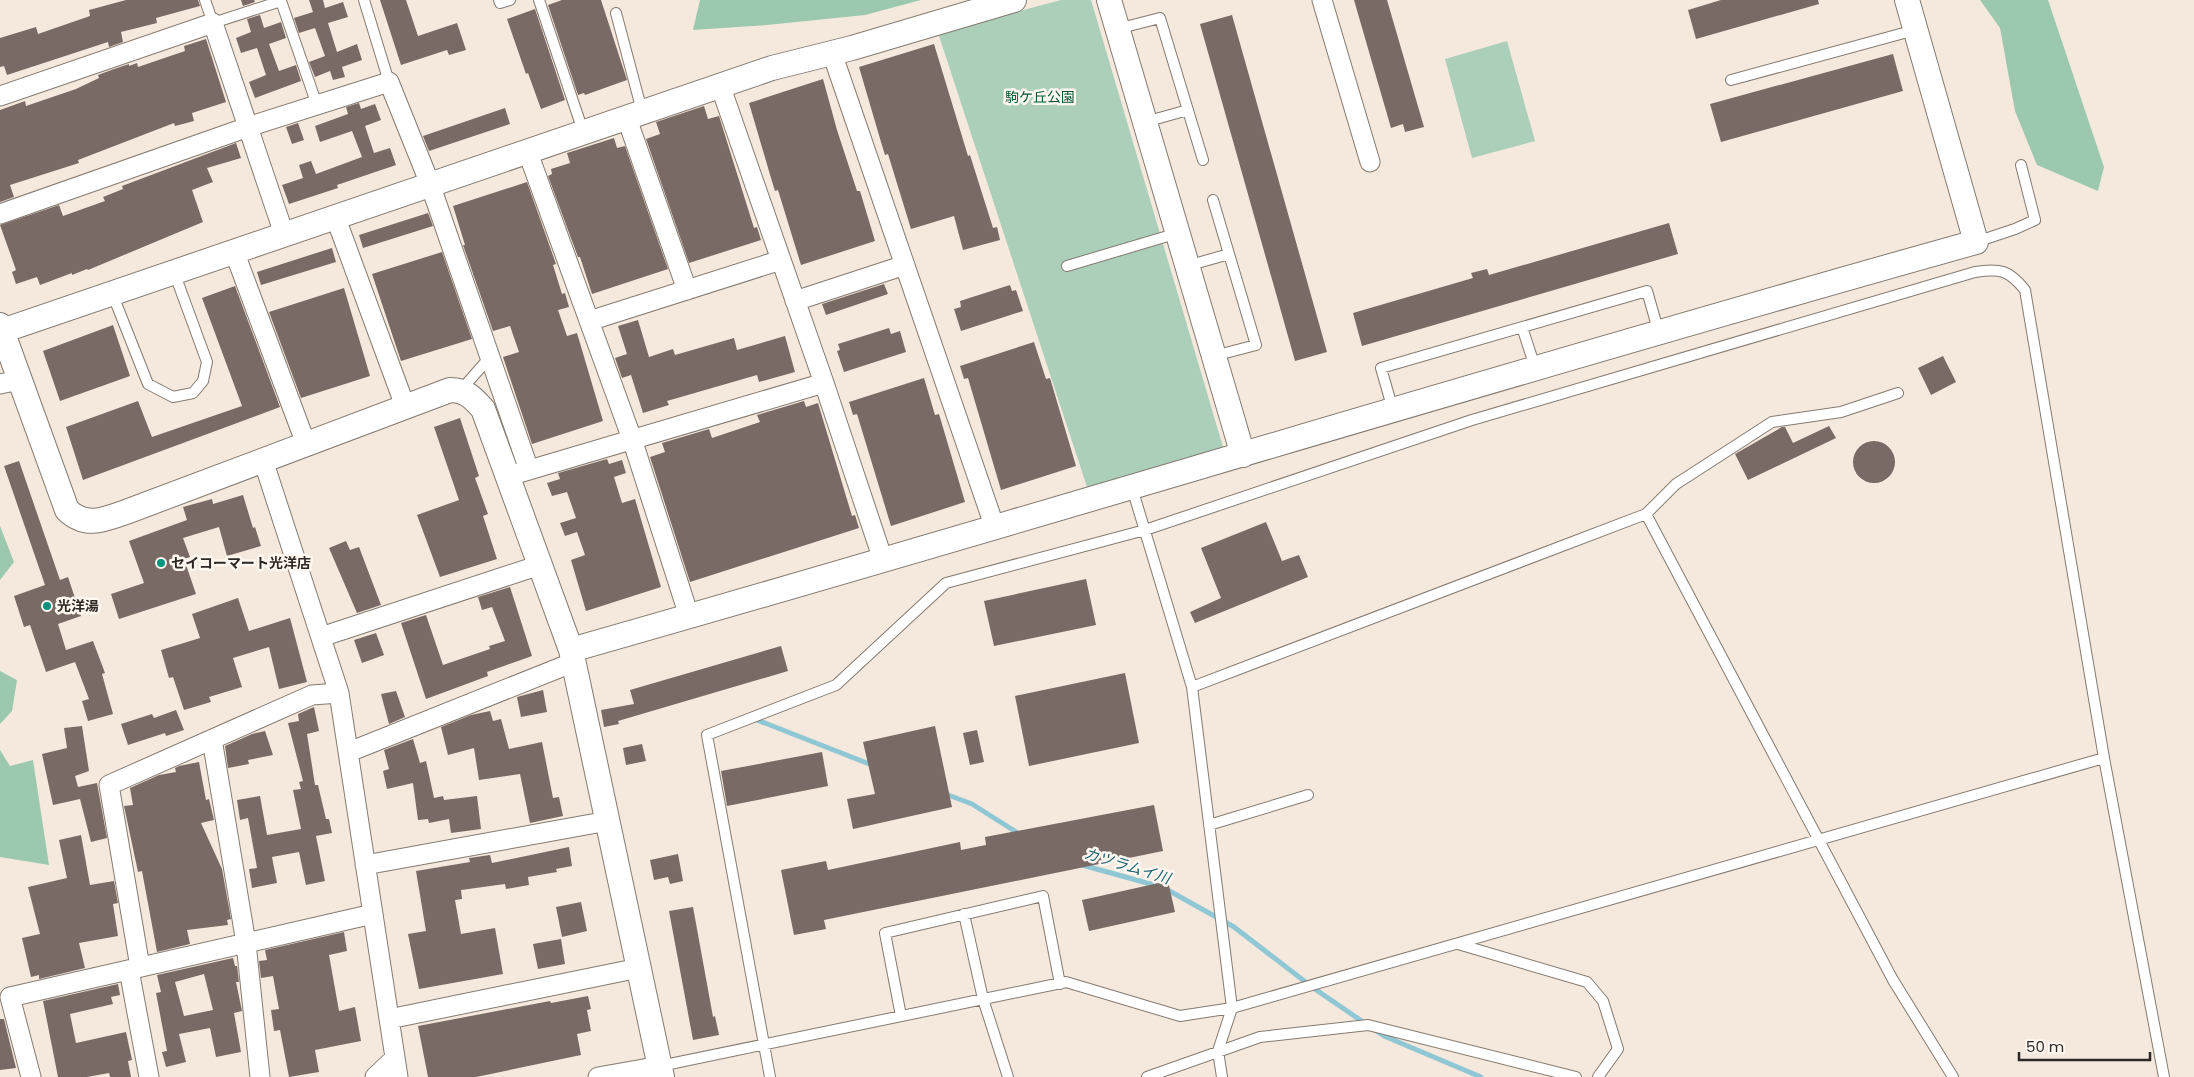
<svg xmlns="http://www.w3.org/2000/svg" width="2194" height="1077" font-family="Poppins,'Noto Sans JP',sans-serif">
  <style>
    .green { fill: #abcfb9 }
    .forest { fill: #9cc9ae }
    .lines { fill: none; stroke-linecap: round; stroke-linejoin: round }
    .stream { stroke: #90c7d4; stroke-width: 5 }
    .building { fill: #796a66; fill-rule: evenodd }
    .service-casing { stroke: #857a70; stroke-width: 12 }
    .minor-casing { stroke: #857a70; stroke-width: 21 }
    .tertiary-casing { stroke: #857a70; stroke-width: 26 }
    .service { stroke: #fff; stroke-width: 10 }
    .minor { stroke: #fff; stroke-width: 19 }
    .tertiary { stroke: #fff; stroke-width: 24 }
    .poi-dot { fill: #03937f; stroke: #fff7f0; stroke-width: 2 }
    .labels { text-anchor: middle; stroke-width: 5; stroke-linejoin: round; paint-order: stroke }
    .park-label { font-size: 14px; fill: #035434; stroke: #fff7f0 }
    .poi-label { font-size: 14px; font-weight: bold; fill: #2d2824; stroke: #fff7f0; text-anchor: start }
    .water-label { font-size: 15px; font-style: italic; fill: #17616f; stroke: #fff7f0 }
  </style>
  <rect width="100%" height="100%" fill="#f5e9de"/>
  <path class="green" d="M1061 0H1091L1223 447 1088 490 938 33Z
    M1507 41 1535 141 1472 158 1445 59Z"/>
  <path class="forest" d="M700 0H921L865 15 767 25 693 30Z
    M1980 0H2048L2104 167 2098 191 2037 165 2015 111 2000 28Z
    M0 526 14 562 0 580Z
    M0 671 17 680 12 711 0 724Z
    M0 750 10 766 33 760 49 865 0 857Z"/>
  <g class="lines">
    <path class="stream" d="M752 718 872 765
      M943 793 972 804 1021 835
      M1082 865 1158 886
      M1166 889 1234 927 1312 987 1366 1024
      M1375 1030 1384 1036 1481 1077"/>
  </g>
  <path class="building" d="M126 0H198L200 6 156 18 157 23 121 32 123 42 109 47 108 42 7 75 4 66 0 67V38L36 27 38 34 90 16 89 10Z
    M241 0H254L255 2 243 6Z
    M309 0H323L325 8 343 2 348 17 328 23 337 52 357 44 362 60 342 67 345 77 333 80 330 71 315 77 309 62 325 56 315 28 299 33 294 18 313 12Z
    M380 0H406L418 36 457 23 466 50 449 55 447 50 401 65Z
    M562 0H601L627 80 585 95 584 93 578 95 548 5Z
    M1354 0H1387L1424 127 1405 132 1403 124 1391 128Z
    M1721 0H1818L1819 4 1696 39 1688 10Z
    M535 9 565 100 541 109 528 73 526 74 507 19Z
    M260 15 264 28 281 22 286 38 269 44 279 71 296 65 301 81 255 98 249 82 266 75 257 48 241 53 236 38 251 32 247 19Z
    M1232 15 1327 352 1295 361 1200 24Z
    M206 39 226 102 192 113 194 121 175 126 174 123 78 160 79 163 10 185 14 197 0 202V110L25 101 26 106 76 89 99 78 98 75 114 69 129 64V66L137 63 138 67 185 51 184 46Z
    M934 44 968 156 970 155 993 228 997 227 1000 240 963 250 954 216 911 229 888 154 885 155 881 142 859 67Z
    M1893 54 1903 91 1721 142 1710 104Z
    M823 79 837 130 857 191H860L875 241 801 265 778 190 775 191 771 178 749 103Z
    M359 103 361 109 375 104 381 120 365 126 374 153 390 148 396 165 337 185 338 188 289 204 282 185 303 178 299 165 311 161 316 174 362 157 352 131 320 142 315 126 348 114 346 107Z
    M704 106 708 119 719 116 754 228 757 227 761 240 689 263 646 139 660 134 656 122Z
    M505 108 510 124 429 151 423 136Z
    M298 123 304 140 292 144 286 127Z
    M614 138 617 148 625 146 668 269 592 294 580 257H578L548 176 552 174 551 169 570 163 567 153Z
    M236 143 241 158 207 168 213 182 192 190 203 222 88 270 87 269 72 275V273L40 285 37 277 16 284 12 272 16 270 0 225 59 205 63 216 105 201 103 197 123 189 122 186Z
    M527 182 556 264 553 265 562 294 565 293 569 307 558 310 567 336 577 333 603 421 532 444 503 357 519 352 510 326 493 331 463 245H465L453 206Z
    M428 213 433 226 363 248 359 235Z
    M1669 223 1678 254 1362 346 1353 313 1473 278 1471 273 1487 269 1489 275Z
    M332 248 336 262 261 285 257 272Z
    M442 252 472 339 401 361 372 274Z
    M884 284 888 294 826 315 822 304Z
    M1010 285 1012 291 1016 290 1023 311 961 331 954 309 961 307 960 301Z
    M235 286 280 407 83 480 66 427 138 401 152 437 242 406 202 298Z
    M344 288 370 376 301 398 269 312Z
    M638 320 649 357 673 349 675 355 734 338 737 350 785 336 795 372 759 382 757 375 667 401 669 405 643 413 631 375 622 378 615 358 627 354 618 326Z
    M113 325 130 376 60 401 43 351Z
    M889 328 891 334 900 331 906 352 844 372 837 351 840 350 838 344Z
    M1034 342 1046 379 1050 378 1076 466 1001 490 968 378 964 379 960 366Z
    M1943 356 1956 382 1931 395 1918 368Z
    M924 378 935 415 939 414 965 502 891 526 857 414 853 415 849 402Z
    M804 401 806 407 818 403 852 516 855 515 859 528 690 582 650 457 665 452 662 443 709 429 712 438 760 422 757 415Z
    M460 418 479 476 475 478 488 514 483 516 497 559 440 577 417 515 459 500 434 427Z
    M1829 426 1836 438 1748 480 1735 454 1782 427H1785L1793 443Z
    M1853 462a21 21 0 1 1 42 0a21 21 0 1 1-42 0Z
    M607 459 609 464 622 460 626 473 614 477 622 503 635 499 661 587 586 611 571 560 585 555 577 532 565 536 560 523 576 518 567 492 552 496 547 483 560 479 558 473Z
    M19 461 60 580 68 577 81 616 58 624 66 650 93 641 105 673 102 674 113 714 88 721 82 701 89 699 75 662 46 672 30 625 24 627 14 596 45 585 4 466Z
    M243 495 253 528 255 527 261 546 227 556 219 527 183 538 190 557 184 559 196 594 119 619 111 594 144 583 129 541 187 520 183 507 212 499 213 504Z
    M1266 522 1282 561 1299 555 1308 577 1195 623 1190 612 1221 598 1201 548Z
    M346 541 350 550 359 547 381 605 357 613 329 548Z
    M1086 579 1096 625 994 646 984 601Z
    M510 587 532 656 487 672 488 676 426 699 401 623 426 615 443 665 490 649 489 646 505 641 492 607 482 610 478 597Z
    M238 598 249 631 290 618 307 682 279 689 269 647 233 658 242 687 209 697 211 702 184 710 173 677 169 678 161 650 200 638 192 614Z
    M376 633 384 655 362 663 354 640Z
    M781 646 788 671 618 721 619 724 604 727 601 710 634 704 630 690Z
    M1125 673 1139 743 1029 766 1015 696Z
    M543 690 547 712 521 717 517 697Z
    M396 691 405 717 389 724 381 694Z
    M314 707 319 731 307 734 315 785H318L326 819H329L332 833 316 836 325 881 306 885 299 852 272 857 277 883 252 888 249 869 257 868 248 818 240 820 237 800 260 796 267 835 301 829 293 790 301 789 299 782 303 781 288 723 299 721 298 714Z
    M176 710 184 730 166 736 165 733 128 745 121 724 152 714 154 718Z
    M490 711 493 721 501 719 509 749 542 742 553 798 559 797 563 816 530 823 520 774 479 780 474 748 448 755 441 727 471 715Z
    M82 726 89 771 75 776 78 787 97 783 107 838 91 842 80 799 53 805 42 754 67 748 64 728Z
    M935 726 952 807 853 829 847 799 875 794 863 742Z
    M977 730 984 762 970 765 963 733Z
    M265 731 273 755 248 760 249 764 228 768 225 746 252 734Z
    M413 739 420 763 426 761 434 798 443 796 444 800 477 796 481 829 451 833 449 819 429 823 428 819 418 820 413 783 387 789 383 771 389 769 384 750Z
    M642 744 646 761 626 765 623 748Z
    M822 752 828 786 727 806 721 771Z
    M199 762 206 800 209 799 214 820 201 823 222 869 231 919 227 920 228 925 187 930 190 944 157 952 142 871 138 872 124 806 133 805 130 788 159 775 176 772 175 768 179 766Z
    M1154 805 1163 851 824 920 826 929 794 935 781 870 826 861 828 870 960 842 961 850 986 845 985 837Z
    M81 835 90 885 114 881 118 903 113 904 118 936 79 943 85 968 39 979V975L31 977 22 938 40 934 28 887 67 878 59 840Z
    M569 847 572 866 556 869 557 872 528 877 529 885 506 889 505 884 461 890 462 899 455 900 461 934 495 928 503 974 419 989 408 934 426 931 416 871 470 862 469 858 490 855 492 863Z
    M678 854 683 881 670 884 668 877 654 880 650 860Z
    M1168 881 1175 912 1089 931 1082 900Z
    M581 902 587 931 562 937 556 907Z
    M693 907 713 1017 715 1016 719 1035 693 1040 669 911Z
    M344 932 347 951 329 955 339 1011 355 1007 361 1041 315 1050 319 1072 289 1077 280 1030 274 1031 271 1010 279 1009 273 976 261 978 259 961 267 960 265 950Z
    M561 939 565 964 538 969 533 944Z
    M233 958 235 966H237L239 982H236L242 1011 234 1013 241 1052 216 1057 210 1028 179 1034 186 1062 166 1067 162 1052 167 1051 156 993 161 992 157 975ZM204 974 213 1010 184 1016 175 982Z
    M118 984 120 995 111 997 113 1004 70 1014 76 1043 126 1032 132 1060 128 1061 131 1077H110L109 1073 87 1077H58L43 1001Z
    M588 996 591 1009 587 1010 591 1031 577 1034 581 1055 476 1077H428L418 1026 550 1001 551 1003Z
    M0 1019H4L16 1068 0 1070Z"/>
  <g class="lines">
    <g class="service-casing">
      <path id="service" d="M205 0 213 23 281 1 317 105
        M364 0 389 82
        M499 0 500 3 510 0
        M539 0 583 131
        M616 13 642 111
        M1117 29 1160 18 1203 160
        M1731 80 1915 30
        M1145 122 1188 110
        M1213 200 1256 345 1214 356
        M1976 242 2015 229 2035 220 2021 165
        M1067 266 1178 233
        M1187 266 1229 254
        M112 293 148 384 173 397 193 393 203 381 207 362 174 272
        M1522 327 1535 367
        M461 390 490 357
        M1393 410 1381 368 1647 291 1659 333
        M1132 488 1192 687 1232 1008 1218 1051 1222 1077
        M1646 514 1676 484 1772 422 1841 412 1898 393
        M1192 687 1646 514 1893 980 1953 1077
        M1209 825 1308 795
        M964 914 983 999 1008 1077
        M1458 944 1587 982 1603 1001 1618 1049 1598 1077
        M901 1016 885 933 1043 896 1060 984
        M660 1066 1066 982 1180 1016 1232 1008 2104 758
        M770 1077 707 735 836 685 946 583 1145 530 1472 420 1975 272C2000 268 2009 270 2025 290L2104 758 2164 1077
        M1147 1077 1260 1037 1368 1025 1576 1077"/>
    </g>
    <g class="minor-casing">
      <path id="minor" d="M1322 0 1370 162
        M832 53 995 528
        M720 85 824 383 883 560
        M0 96 213 23 284 234
        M626 116 687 290
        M527 150 632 439 689 616
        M0 214 248 127 389 82 430 184 529 470
        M335 216 405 406
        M234 251 306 444
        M795 301 905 265
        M589 321 781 260
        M0 384 20 380
        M263 460 339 693 398 1077
        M519 473 824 383
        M321 637 540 565
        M212 739 246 943 260 1077
        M349 752 574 662
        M365 865 608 821
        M140 967 109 785 312 695 339 693
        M129 970 149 1077
        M389 1019 639 968
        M31 1077 10 997 373 914
        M375 1077 395 1058
        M598 1077 660 1066"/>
    </g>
    <g class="tertiary-casing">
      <path id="tertiary" d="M1109 0 1243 455
        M0 325 67 510C86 528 103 520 126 512L450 390C466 390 473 398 483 409L571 650 662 1077
        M2 331 772 68 852 48 1014 0
        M571 650C1040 517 1506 373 1976 242L1907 0"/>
    </g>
    <use href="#service" class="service"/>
    <use href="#minor" class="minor"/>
    <use href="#tertiary" class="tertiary"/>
  </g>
  <g class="poi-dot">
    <circle cx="161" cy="563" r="5"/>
    <circle cx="47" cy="606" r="5"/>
  </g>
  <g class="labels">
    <g class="park-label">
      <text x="1040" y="102">駒ケ丘公園</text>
    </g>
    <g class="poi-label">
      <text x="171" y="568">セイコーマート光洋店</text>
      <text x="57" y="611">光洋湯</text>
    </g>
    <g class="water-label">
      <text transform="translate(1127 866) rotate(17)" y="5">カツラムイ川</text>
    </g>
  </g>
  <path d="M2019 1052v8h131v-8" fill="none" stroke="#2d2824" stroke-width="2.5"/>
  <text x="2026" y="1052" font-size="15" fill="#2d2824" stroke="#fff7f0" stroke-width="4" paint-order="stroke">50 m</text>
</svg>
